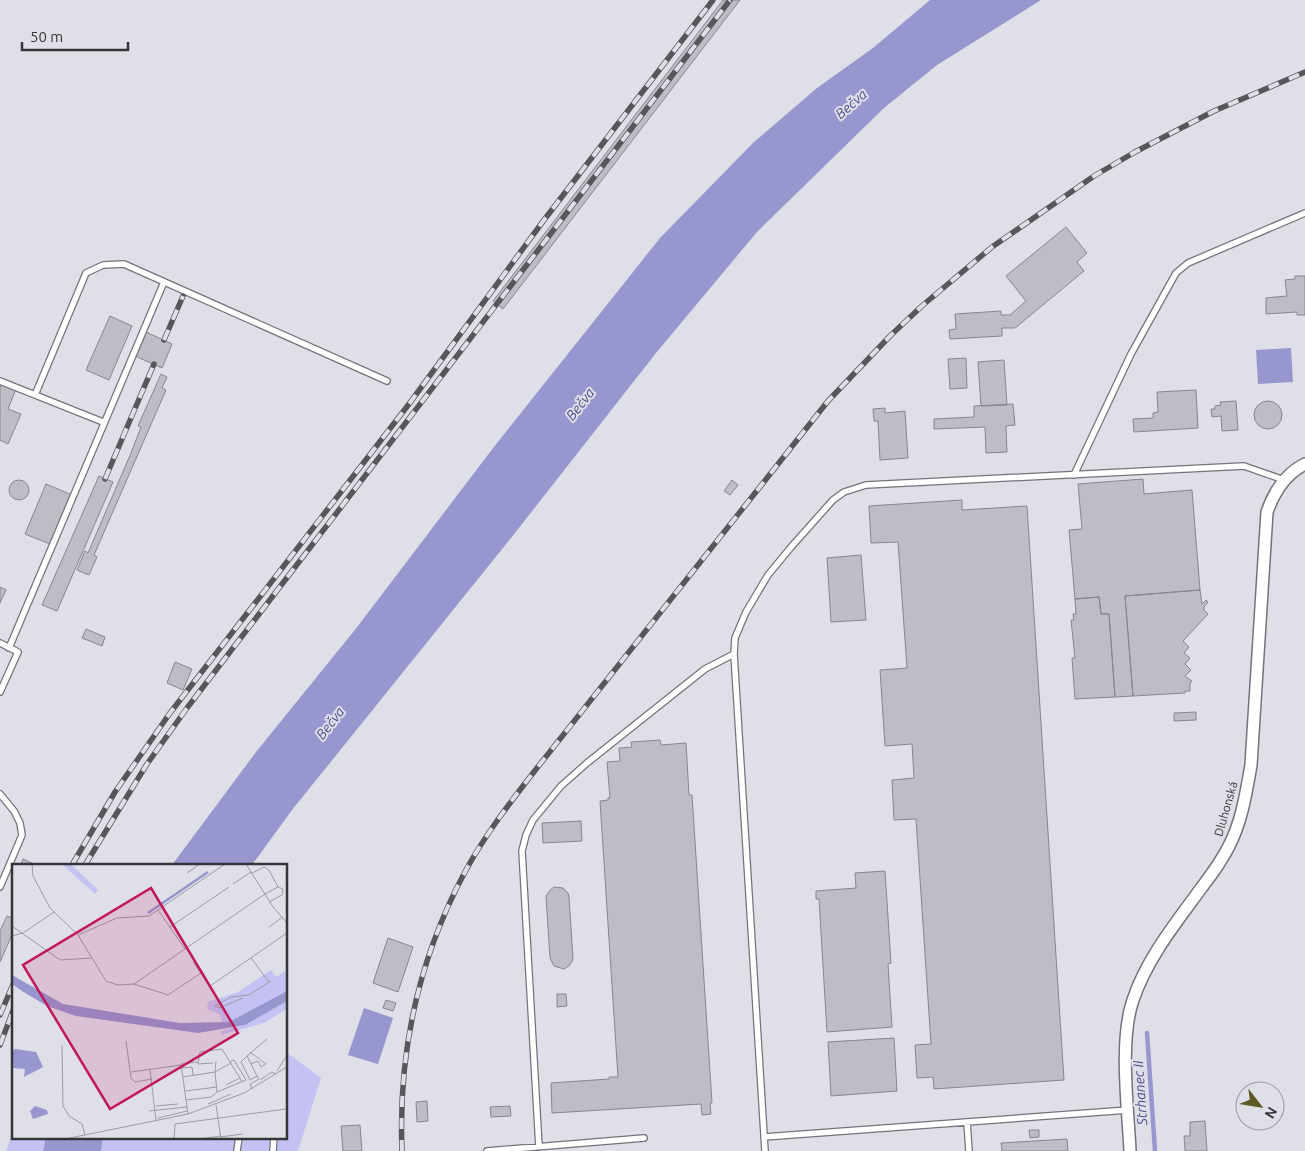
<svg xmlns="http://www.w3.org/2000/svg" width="1305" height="1151" font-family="Ubuntu,sans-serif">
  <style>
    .green { fill: #c3c2f3 }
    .water { fill: #9796ce }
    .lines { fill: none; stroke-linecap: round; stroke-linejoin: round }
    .stream { stroke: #9796ce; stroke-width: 4.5 }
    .building { fill: #bdbdc6; stroke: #85868e }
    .lane-casing { stroke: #73737b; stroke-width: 8 }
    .street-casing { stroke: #73737b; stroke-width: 14 }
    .lane { stroke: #fff; stroke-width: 5.5 }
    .street { stroke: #fff; stroke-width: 11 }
    .rail-casing { stroke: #56565b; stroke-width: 5.5 }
    .rail { stroke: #dfdfe8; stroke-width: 4; stroke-dasharray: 11; stroke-linecap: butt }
    .labels { text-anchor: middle; stroke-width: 4; stroke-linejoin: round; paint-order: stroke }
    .street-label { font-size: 12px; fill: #353539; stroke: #dfdfe8 }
    .water-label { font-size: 14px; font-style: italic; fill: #514b91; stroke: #dfdfe8 }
    .inset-river { fill: none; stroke: #9796ce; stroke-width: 2.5 }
    .inset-road { fill: none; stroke: #9b9ba2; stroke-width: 1 }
    .view { fill: #c2185b; fill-opacity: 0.15; stroke: #c2185b; stroke-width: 2.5 }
    .inset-edge { fill: none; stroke: #353539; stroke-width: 2.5 }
  </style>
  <rect width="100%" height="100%" fill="#dfdfe8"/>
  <path class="green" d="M286 1052 321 1078 298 1151H101L103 1137H286Z
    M14 1129V1137H46L43 1151H6Z"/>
  <path class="water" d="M930 0H1041L937 65 884 108 757 232 656 353 511 538 292 810 252 865H172L256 752 358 626 490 452 660 238 753 143 817 88 873 48Z
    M1291 348 1293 382 1258 384 1256 350Z
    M364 1008 393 1018 378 1064 348 1055Z
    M46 1137H103L101 1151H43Z"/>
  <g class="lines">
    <path class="stream" d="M1147 1033 1155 1151"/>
  </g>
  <path class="building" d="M723 0H740L503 309 493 301Z
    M1066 227 1087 253 1077 262 1084 271 1015 328H1002V336L950 339 949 330 956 329 955 314 1001 311V315H1010L1026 301 1006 276Z
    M1295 276H1305V315H1297V312L1266 314V298L1287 296 1285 280 1295 279Z
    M110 316 132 326 109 380 86 370Z
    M146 332 172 344 162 368 135 356Z
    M966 358 967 388 950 389 948 359Z
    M1004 360 1007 405 981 406 978 362Z
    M161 374 167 377 162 388 166 390 94 555 97 557 89 575 77 570 85 551 88 553 131 453 141 427 138 426Z
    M2 383 16 389 8 409 21 414 8 444 0 440V387Z
    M1196 390 1198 428 1134 432 1133 419 1153 418V413L1158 412 1157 392Z
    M1254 415a14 14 0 1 1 28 0a14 14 0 1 1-28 0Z
    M1236 401 1238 430 1222 431 1221 416 1212 417 1211 409H1215V406L1221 405 1220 402Z
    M1013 404 1015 425 1006 426 1007 452 986 453 985 427 934 429V419L974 417V406Z
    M885 408V413L905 411 908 458 880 460 878 421H874L873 409Z
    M99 476 113 482 57 611 42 605Z
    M1143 479 1144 494 1192 490 1200 590 1125 596 1133 696 1115 697 1109 614H1101L1099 597 1075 599 1069 530 1082 529 1078 484Z
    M732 480 738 485 730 495 724 491Z
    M9 490a10 10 0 1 1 20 0a10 10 0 1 1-20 0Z
    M46 484 72 495 50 544 25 534Z
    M962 500V510L1027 506 1064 1080 934 1089 933 1077 917 1078 915 1045 931 1044 916 819 894 820 892 780 914 778 912 744 885 746 880 670 907 668 898 542 871 543 869 506Z
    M861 555 866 620 831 622 827 558Z
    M0 587 6 590 0 603Z
    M1200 590 1202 604 1206 600 1208 602 1204 607V610L1208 614 1183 641 1189 647 1184 653 1190 658 1185 664 1191 670 1185 676 1192 681 1190 683V691H1185V693L1133 696 1125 596Z
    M1099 597 1101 614H1109L1115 697 1075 699 1072 658H1075L1071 620H1074L1073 614H1076L1075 599Z
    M86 629 105 637 102 646 82 638Z
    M175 662 192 669 183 690 167 683Z
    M1196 712V720L1174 721V713Z
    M660 740 661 745 686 743 689 795H692L712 1103H710L711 1114 702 1115 701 1104 552 1113 551 1083 609 1079V1077H618L600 801 608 800V798H610L607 762 620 761 619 748 632 747 631 742Z
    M581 821 582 841 543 843 542 823Z
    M23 859 36 865H21Z
    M885 871 891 963 888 964 892 1027 827 1032 819 899H816V891L856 888 855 873Z
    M554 887 563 888 568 893 569 897 573 959 570 965 564 969 554 966 550 958 546 896 550 890Z
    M7 916 14 919V930L0 962V931Z
    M388 938 413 947 398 992 373 983Z
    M557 994H566L567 1006 557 1007Z
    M386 1000 396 1003 393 1011 383 1008Z
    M894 1038 897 1091 831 1096 828 1042Z
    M427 1101 428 1121 417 1122 416 1102Z
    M510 1106 511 1116 491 1117 490 1107Z
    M1205 1121 1207 1151H1185L1184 1136H1190V1122Z
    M360 1125 362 1151H343L341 1126Z
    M1029 1130H1039V1137L1030 1138Z
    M1067 1139 1068 1151H1002L1001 1143Z"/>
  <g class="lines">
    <g class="lane-casing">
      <path id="lane" d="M0 381 103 422
        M35 395 86 273 103 265 124 264 387 381
        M1074 475 1131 354 1176 273 1188 263 1305 213
        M0 643 18 652 0 692
        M9 648 164 282
        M0 794 14 811 20 823 22 835 0 887
        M967 1122 969 1151
        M764 1137 1128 1110
        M539 1147 522 851 526 835 533 820 561 786 587 763 705 669 734 654
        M237 1151 239 1137
        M273 1151 274 1137
        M487 1151 644 1138
        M765 1151 734 654 735 638 746 612 768 575 792 546 833 500 844 492 866 485 1244 466 1284 480"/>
    </g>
    <g class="street-casing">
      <path id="street" d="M1130 1151C1128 1108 1119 1040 1133 1000 1147 958 1176 923 1202 887 1212 874 1222 860 1229 846 1242 821 1246 793 1251 765L1267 512C1274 492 1285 474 1305 464"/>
    </g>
    <use href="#lane" class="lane"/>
    <use href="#street" class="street"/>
    <g class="rail-casing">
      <path id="rail" d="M164 340 183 296
        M105 479 154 364
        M72 865 115 792 170 713 409 404 544 220 713 0
        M85 865 147 764 187 708 730 0
        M0 1015 14 982
        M0 1045 14 1008
        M402 1151C398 1052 419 957 466 870 485 835 509 804 533 773L828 401 891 335 923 305 992 247 1094 176 1135 152 1214 111 1305 72"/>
    </g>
    <use href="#rail" class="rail"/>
  </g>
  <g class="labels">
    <g class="street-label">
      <text transform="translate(1226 809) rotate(-74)" y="4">Dluhonská</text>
    </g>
    <g class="water-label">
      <text transform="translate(851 104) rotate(-41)" y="5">Bečva</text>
      <text transform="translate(580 404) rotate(-52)" y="5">Bečva</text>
      <text transform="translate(330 723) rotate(-52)" y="5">Bečva</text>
      <text transform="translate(1140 1093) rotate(-94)" y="5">Strhanec II</text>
    </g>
  </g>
  <g transform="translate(12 864)">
    <rect width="275" height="275" fill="#dfdfe8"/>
    <path d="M50 0H59L86 26 83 30ZM259 106 264 113 275 106V127L269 131 217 158 210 160 208 150 195 145 196 138 226 128ZM275 137V145L252 159 209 171V167L233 161Z" fill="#c3c2f3"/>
    <path d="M0 111 51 140 168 159 217 158 275 127V137L233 161 186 169 64 152 35 142 10 127 0 120ZM3 185 24 188 31 203 12 213 13 205 0 204V187ZM23 242 35 246 36 250 21 255 18 247Z" fill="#9796ce"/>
    <path class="inset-river" d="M136 49 196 8"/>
    <path class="inset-road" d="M20 0 21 12 38 44 66 71 94 117 106 121 122 120 253 30 266 23 271 25 270 31 257 38M234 0 261 43 275 59M175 9 188 0M240 9 252 3 257 6 266 23M221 20 239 8M146 46 173 85M0 62 48 96 79 94M158 63 217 23M257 63 271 53M66 71 105 54 137 52 213 0M0 72 11 69 42 48M239 94 257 118M181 98 198 122 275 69M122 120 156 131 189 109M231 134 207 144 203 142 219 133 237 131 259 117M114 177 119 214 123 218 140 215M50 181 51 242 57 252 70 260 73 271M238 188 254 200 249 203 246 197 239 200M235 192 255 175M218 198 222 196 234 216 205 228 203 208 219 199M201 199 186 200 188 188 210 185 228 214M170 204 180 203 181 211M138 206 144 256M265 207 274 193M119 208 169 201M171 213 203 208 204 197M248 216 260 208 264 210M214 221 228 214 230 218M240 225 238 220 247 215 245 212 238 216 229 198 235 192 245 212M173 227 205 223M174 236 199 233 205 228M196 240 219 230M204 241 209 275M144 242 166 240M137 247 175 243M176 250 169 200 186 198M146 254 175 247M208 273 231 270M53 275 176 250 232 229 275 203M162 275 163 260 274 245M189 275 208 272"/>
    <path class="view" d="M139 24 226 169 98 245 11 101Z"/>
    <rect width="275" height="275" class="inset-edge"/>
  </g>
  <g transform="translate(1260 1106) rotate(121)"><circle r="24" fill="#dfdfe8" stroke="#9b9ba2"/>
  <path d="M0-4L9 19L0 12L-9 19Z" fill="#5d5a26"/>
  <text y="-8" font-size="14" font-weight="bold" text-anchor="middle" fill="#353539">N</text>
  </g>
  <path d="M22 42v8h106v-8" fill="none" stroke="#353539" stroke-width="2.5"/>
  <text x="30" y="42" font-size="15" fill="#353539" stroke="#dfdfe8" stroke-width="4" paint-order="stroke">50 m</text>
</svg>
